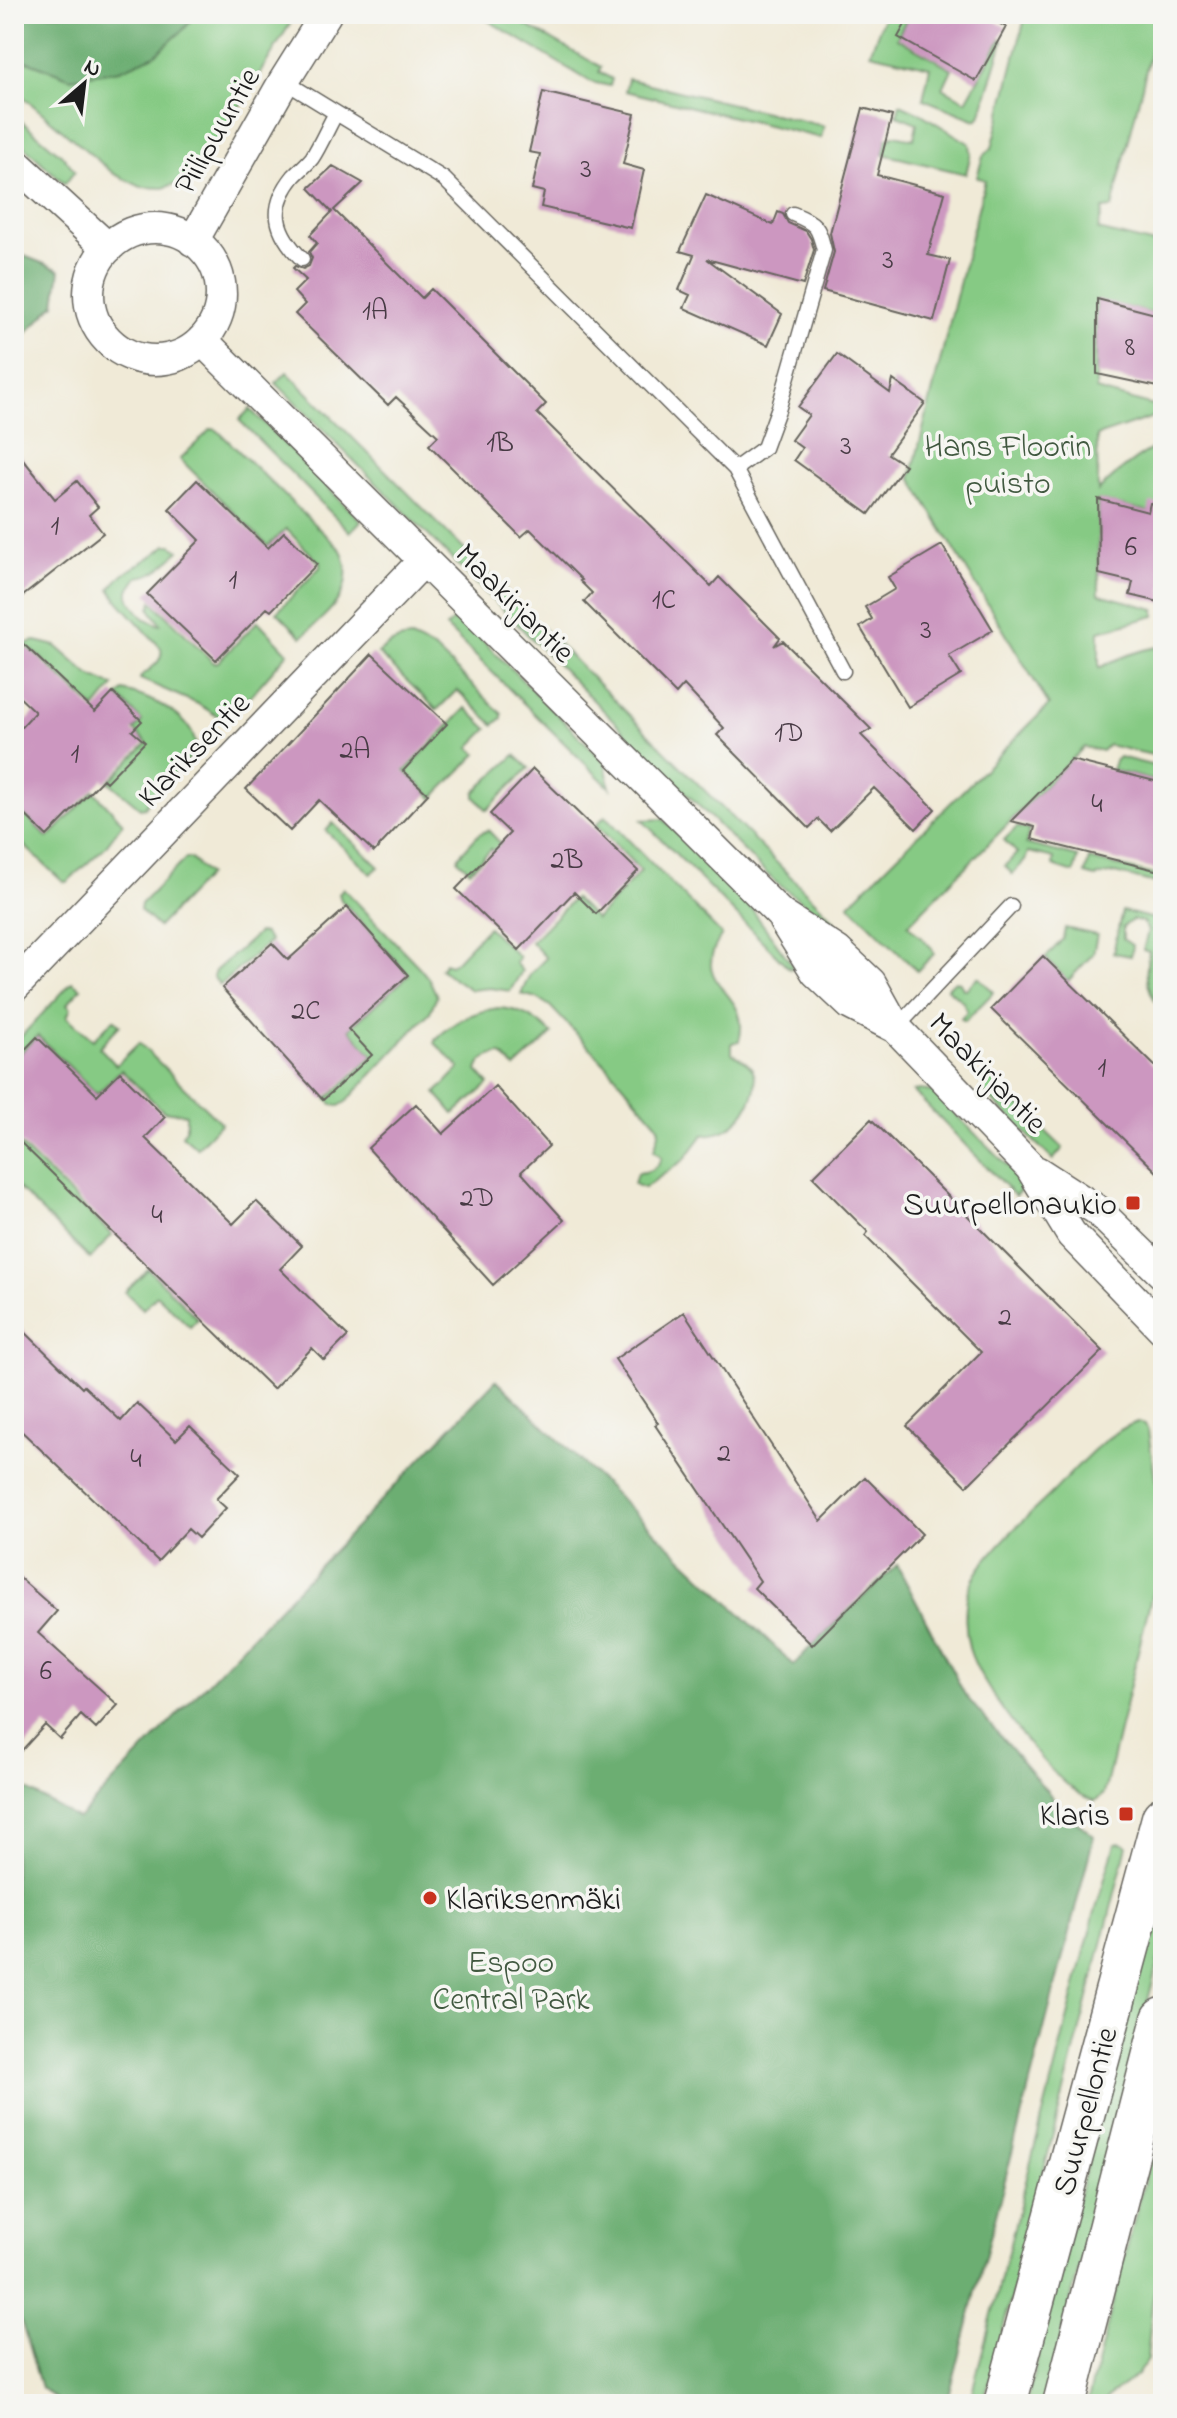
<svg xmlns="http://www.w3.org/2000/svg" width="1177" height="2418" font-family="'Indie Flower',sans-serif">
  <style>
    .green { fill: #86ca84; stroke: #517350; stroke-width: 2 }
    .forest { fill: #6cae72; stroke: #446547; stroke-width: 2 }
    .building { fill: #cc97c0 }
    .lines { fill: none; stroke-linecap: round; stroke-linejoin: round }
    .lane-casing { stroke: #66645d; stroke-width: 17 }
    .street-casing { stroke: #66645d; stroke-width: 33 }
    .secondary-casing { stroke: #66645d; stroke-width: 45 }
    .lane { stroke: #fff; stroke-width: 14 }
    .street { stroke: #fff; stroke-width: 30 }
    .secondary { stroke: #fff; stroke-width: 42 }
    .poi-dot { fill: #c8321e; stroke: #f6f6f2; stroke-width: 3 }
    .labels { text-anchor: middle; stroke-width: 7; stroke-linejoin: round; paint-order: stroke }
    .number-label { font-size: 28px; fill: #483b45 }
    .street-label { font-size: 32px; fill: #1c1c1c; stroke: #f6f6f2 }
    .park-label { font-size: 32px; fill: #415940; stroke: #f6f6f2 }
    .poi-label { font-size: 32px; fill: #1c1c1c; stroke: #f6f6f2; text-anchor: end }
  </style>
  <rect width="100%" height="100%" fill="#f6f6f2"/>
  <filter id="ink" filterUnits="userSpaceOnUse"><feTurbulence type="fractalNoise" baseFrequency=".0125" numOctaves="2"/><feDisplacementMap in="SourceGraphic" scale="16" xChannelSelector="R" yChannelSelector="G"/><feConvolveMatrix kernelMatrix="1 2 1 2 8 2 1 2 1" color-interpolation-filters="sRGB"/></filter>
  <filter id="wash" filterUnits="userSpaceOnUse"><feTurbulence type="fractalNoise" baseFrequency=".006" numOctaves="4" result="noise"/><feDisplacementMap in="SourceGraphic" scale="32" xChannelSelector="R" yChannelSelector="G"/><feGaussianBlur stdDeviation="1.8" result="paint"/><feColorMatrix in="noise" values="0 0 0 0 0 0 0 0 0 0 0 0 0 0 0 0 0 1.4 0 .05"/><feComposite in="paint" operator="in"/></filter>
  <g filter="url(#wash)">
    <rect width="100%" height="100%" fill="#f0ead7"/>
    <path class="green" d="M197 14H296L237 111 203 162 190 176 181 182 163 188 141 187 114 174 14 89V56L71 78 183 30Z
      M477 14H506L601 67 599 72 612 79 610 86 591 82Z
      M885 14H909L897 38 952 69 943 88 966 101 1001 39 1003 41 980 117 976 120 923 99 930 67 870 53Z
      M1026 14H1160L1112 208 1103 209 1098 230 1163 246V316L1097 300 1096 390 1157 407 1156 416 1097 436 1098 491C1117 473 1136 456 1160 445V472L1163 473V516L1098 500 1099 594 1155 609V616L1099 631V668C1118 658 1135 651 1157 647V756L1108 745 1102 751 1084 747 908 925 932 948 934 954 917 971 849 904 1049 705 911 478 985 180 977 177 983 156 992 148Z
      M628 79 824 126 821 138 625 91Z
      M900 104 918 112 970 144 971 153 966 174 883 154 886 138H891L894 135 914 139 917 123 897 115Z
      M14 115 64 157 75 171 65 184 14 137Z
      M287 372 834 920V925L774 881 276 383Z
      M250 409 361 521 350 532 239 420Z
      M211 429 217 430 341 550C359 591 329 611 302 637L277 612 320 567V563L286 529 268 546 180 459Z
      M166 545H172L179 551C166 563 157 575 138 577L129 590V599L144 618 160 625 161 624 150 609 152 601 214 663 218 662 258 621 288 653 253 693 222 719 198 704 140 679 141 676C151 668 164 662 161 648L119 602 110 589C125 567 148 563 166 545Z
      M458 616 605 762 610 788 446 627Z
      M411 638 435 649 502 714V718L494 725 457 690 437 710 378 653C389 644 397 639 411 638Z
      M36 641 56 646 89 675 114 686 95 709 33 651 14 670C17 654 18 643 36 641Z
      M123 691C146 696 179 710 191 731 194 737 196 744 198 750L154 793 145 807 140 808 109 782 147 743 134 730 142 721 118 696Z
      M466 708 488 729 470 747 477 754 433 798 405 771Z
      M515 755 529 768 487 810 475 797V792Z
      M1119 757 1163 768V783L1112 770 1115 761Z
      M94 791 123 823 105 847 67 882 62 881 14 836V804L48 838Z
      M605 816 722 935C685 988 754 989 739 1041L732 1043V1053C739 1058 748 1062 752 1069 763 1089 744 1119 727 1129 720 1134 711 1134 703 1135L684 1160 644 1188 634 1184 637 1173C650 1172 657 1169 662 1157L654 1150 659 1133 658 1125 610 1069 550 1006 537 998 521 994 530 974 546 958 531 942 574 898 596 919 641 871 596 825Z
      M663 819 750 907 793 966 790 969 642 820Z
      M333 823 379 867 371 874 326 831Z
      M1017 827 1029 830 1026 844 1078 857 1074 873 1053 866 1054 858 1028 852 1025 861 1012 874 1005 866 1017 853 1004 840Z
      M488 830 507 850 499 857 491 849 470 871 458 860 459 856 479 834Z
      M186 858H190L208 875 158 927 140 910 141 904Z
      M1089 859 1163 877V885L1115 873 1095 877 1085 874Z
      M343 888 420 968 429 979 437 996 430 1012 347 1101 339 1106 333 1105 327 1099 373 1056 349 1029 409 975 341 900 339 894Z
      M1122 911 1163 921V1012C1148 993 1143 975 1149 952L1143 950 1148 931 1143 922 1132 920 1123 927V939L1133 946 1131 956 1113 953Z
      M488 927 519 957 515 963 522 971 510 991 490 988 471 990 440 969 445 963 450 965 455 962Z
      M1065 928 1097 935 1093 954 1068 981 1045 958 1063 939Z
      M258 933 264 934 270 941 220 985 213 977 215 971Z
      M978 977 994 992 965 1021 961 1019 967 1011 963 1002 947 988 955 981 960 982 963 989H966Z
      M72 982 81 988 67 1004 71 1008 67 1017 93 1040 114 1019 120 1025 99 1047 116 1065 139 1043 221 1123 197 1148 182 1135 186 1129V1114L163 1111 121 1070 97 1094 38 1036 14 1059V1044Z
      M498 1008C521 1009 535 1018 552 1034L515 1068 501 1054C489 1055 480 1059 477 1071L489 1084 454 1114 436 1093 460 1068 435 1043V1040C454 1021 472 1012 498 1008Z
      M986 1073 1063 1148 1053 1160 981 1089Z
      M922 1090 933 1092 1021 1179 1025 1186 1015 1196 913 1091Z
      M14 1139 112 1235 90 1259 14 1184Z
      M148 1269 198 1319 190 1327 157 1295 143 1309 125 1292Z
      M1138 1422 1145 1424 1148 1431 1155 1478 1163 1499V1564L1151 1597 1104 1794 1095 1801C1089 1798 1083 1796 1078 1793 1043 1769 981 1688 969 1648 965 1631 964 1609 968 1593 976 1560 1030 1515 1054 1491 1076 1468 1107 1431 1138 1422Z
      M1122 1843 1127 1846 989 2384 981 2404H969L1094 1915 1115 1844Z
      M1163 1868V1942L1044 2404H1026Z
      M1163 2108V2246L1152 2304 1147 2360 1137 2375 1108 2397 1103 2404H1087Z"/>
    <path class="forest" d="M14 14H197L183 30 155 55 120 70 71 78 14 56Z
      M14 252 60 270 55 304 14 346Z
      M496 1380 794 1665 812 1645 897 1565 965 1695 1063 1810 1094 1836 947 2404H63L41 2388 14 2297V1782L78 1819Z"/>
    <g id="blocks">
      <path class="building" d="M911 14H982L1006 27 976 81 898 37Z
        M543 92 635 114 623 164 644 170 631 228 541 207 544 192 532 189 540 154 529 152Z
        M863 108 892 116 877 175 945 193 928 255 950 260 934 321 823 291 834 252 830 233Z
        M333 166 363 183 334 210 422 298 431 289 546 404 537 413 711 586 719 577 780 638 774 646 783 641 871 729 861 735 935 809 916 829 874 788 830 831 818 819 809 828 717 735 724 728 684 685 676 694 584 602 592 593 580 581 582 580 530 529 521 537 429 445 438 436 396 397 388 405 295 314 305 304 294 292 306 280 293 268 295 266 303 269 309 266 312 258 309 252 317 243 310 235 332 212 309 188Z
        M706 195 773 225 778 212 783 214 788 223 806 231 811 239 814 250 803 285 707 259 782 314 768 345 684 308 690 295 679 290 694 255 680 251Z
        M1097 299 1163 316V388L1097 374Z
        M837 354 890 393 893 380 925 403 888 454 905 465 869 514 794 460 802 448 791 440 809 415 798 407Z
        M14 448 55 499 77 481 98 507 89 515 103 533 14 603Z
        M197 480 268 548 284 532 317 564 271 611 267 608 216 660 147 594 200 540 169 509Z
        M1098 499 1148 512 1150 503 1163 504V603L1130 595 1133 582 1099 574Z
        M942 545 993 630 949 656 961 675 908 707 860 627 872 619 865 607 895 589 888 577Z
        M14 635 95 712 113 693 142 721 132 731 145 742 106 782 103 779 47 836 14 804V735L35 712 14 692Z
        M372 654 447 724 403 771 428 794 374 852 319 800 290 831 246 789Z
        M1071 760 1163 783V872L1032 839 1035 827 1011 821Z
        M533 769 638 871 596 914 574 892 519 950 456 889 510 833 490 814Z
        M347 907 408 975 348 1029 372 1055 323 1100 222 988 272 943 288 960Z
        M1043 956 1163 1074V1178L991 1009Z
        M37 1037 97 1095 120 1072 165 1117 145 1138 233 1224 256 1201 302 1246 280 1269 348 1336 324 1360 312 1348 273 1389 14 1136V1061Z
        M495 1086 549 1146 521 1172 564 1220 493 1285 368 1148 416 1104 443 1134Z
        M871 1119 1103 1351 967 1486 907 1426 981 1352 865 1236 868 1232 813 1177Z
        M684 1312 821 1521 865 1477 922 1534 812 1645 754 1588 760 1581 655 1425 658 1423 615 1359Z
        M14 1321 82 1388 84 1386 121 1421 137 1403 176 1440 190 1426 240 1474 216 1499 226 1508 198 1538 188 1529 158 1561 14 1424Z
        M14 1573 57 1611 38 1633 118 1705 96 1729 81 1715 60 1739 45 1725 14 1759Z"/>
    </g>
  </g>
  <g filter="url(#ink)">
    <use href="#blocks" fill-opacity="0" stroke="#66645d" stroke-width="2"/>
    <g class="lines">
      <g class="lane-casing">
        <path id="lane" d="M284 81 444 179 735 469 843 671
          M302 259C275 232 268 208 294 176 300 170 307 164 312 158 321 144 328 127 336 113
          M735 469 764 448 779 407 824 250C818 226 817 224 793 214
          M896 1028 1011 906"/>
      </g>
      <g class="street-casing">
        <path id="street" d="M14 162 108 248
          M89 294a66 66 0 1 1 132 0a66 66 0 1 1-132 0Z
          M193 241 284 81 326 14
          M202 340 780 914 837 951 871 983 896 1028 1030 1167 1071 1234 1163 1329
          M784 921 816 972 851 1005 896 1028
          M14 987 424 560
          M1038 1172 1097 1210 1163 1274"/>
      </g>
      <g class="secondary-casing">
        <path id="secondary" d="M1005 2404 1163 1818
          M1064 2404 1163 2019"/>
      </g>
      <use href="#lane" class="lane"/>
      <use href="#street" class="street"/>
      <use href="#secondary" class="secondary"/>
    </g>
  </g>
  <g class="poi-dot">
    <rect x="1125" y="1195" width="16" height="16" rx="4"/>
    <rect x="1118" y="1806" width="16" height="16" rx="4"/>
    <circle cx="430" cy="1898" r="8"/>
  </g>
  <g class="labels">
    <g class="number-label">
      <text x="586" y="177">3</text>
      <text x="888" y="268">3</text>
      <text x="375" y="319">1A</text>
      <text x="1130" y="355">8</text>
      <text x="500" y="451">1B</text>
      <text x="846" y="454">3</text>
      <text x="55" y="534">1</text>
      <text x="1131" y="555">6</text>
      <text x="233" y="588">1</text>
      <text x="664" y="608">1C</text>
      <text x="926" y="638">3</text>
      <text x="789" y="741">1D</text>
      <text x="355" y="758">2A</text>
      <text x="75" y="762">1</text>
      <text x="1097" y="812">4</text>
      <text x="567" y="868">2B</text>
      <text x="306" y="1019">2C</text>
      <text x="1102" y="1076">1</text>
      <text x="477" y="1206">2D</text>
      <text x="157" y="1223">4</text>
      <text x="1005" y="1325">2</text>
      <text x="724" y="1461">2</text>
      <text x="136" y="1467">4</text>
      <text x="46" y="1679">6</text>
    </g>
    <g class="street-label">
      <text transform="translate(216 130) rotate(-60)" y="11">Piilipuuntie</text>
      <text transform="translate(516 602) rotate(45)" y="11">Maakirjantie</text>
      <text transform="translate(193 749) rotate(-46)" y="11">Klariksentie</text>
      <text transform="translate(989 1072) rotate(46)" y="11">Maakirjantie</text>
      <text transform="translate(1084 2111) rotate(-75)" y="11">Suurpellontie</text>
    </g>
    <g class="park-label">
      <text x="1008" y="456">Hans Floorin<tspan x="1008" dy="37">puisto</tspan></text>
      <text x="511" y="1972">Espoo<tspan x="511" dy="37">Central Park</tspan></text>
    </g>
    <g class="poi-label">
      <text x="1117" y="1214">Suurpellonaukio</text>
      <text x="1110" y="1825">Klaris</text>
      <text x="446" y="1909" text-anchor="start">Klariksenmäki</text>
    </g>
  </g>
  <rect width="1177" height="2418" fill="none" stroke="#f6f6f2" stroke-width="48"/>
  <g transform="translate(84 84) rotate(28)" stroke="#f6f6f2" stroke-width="6" paint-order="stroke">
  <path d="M0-6L14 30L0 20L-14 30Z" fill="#1c1c1c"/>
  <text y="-12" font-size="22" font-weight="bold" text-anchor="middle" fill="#1c1c1c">N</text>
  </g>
</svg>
